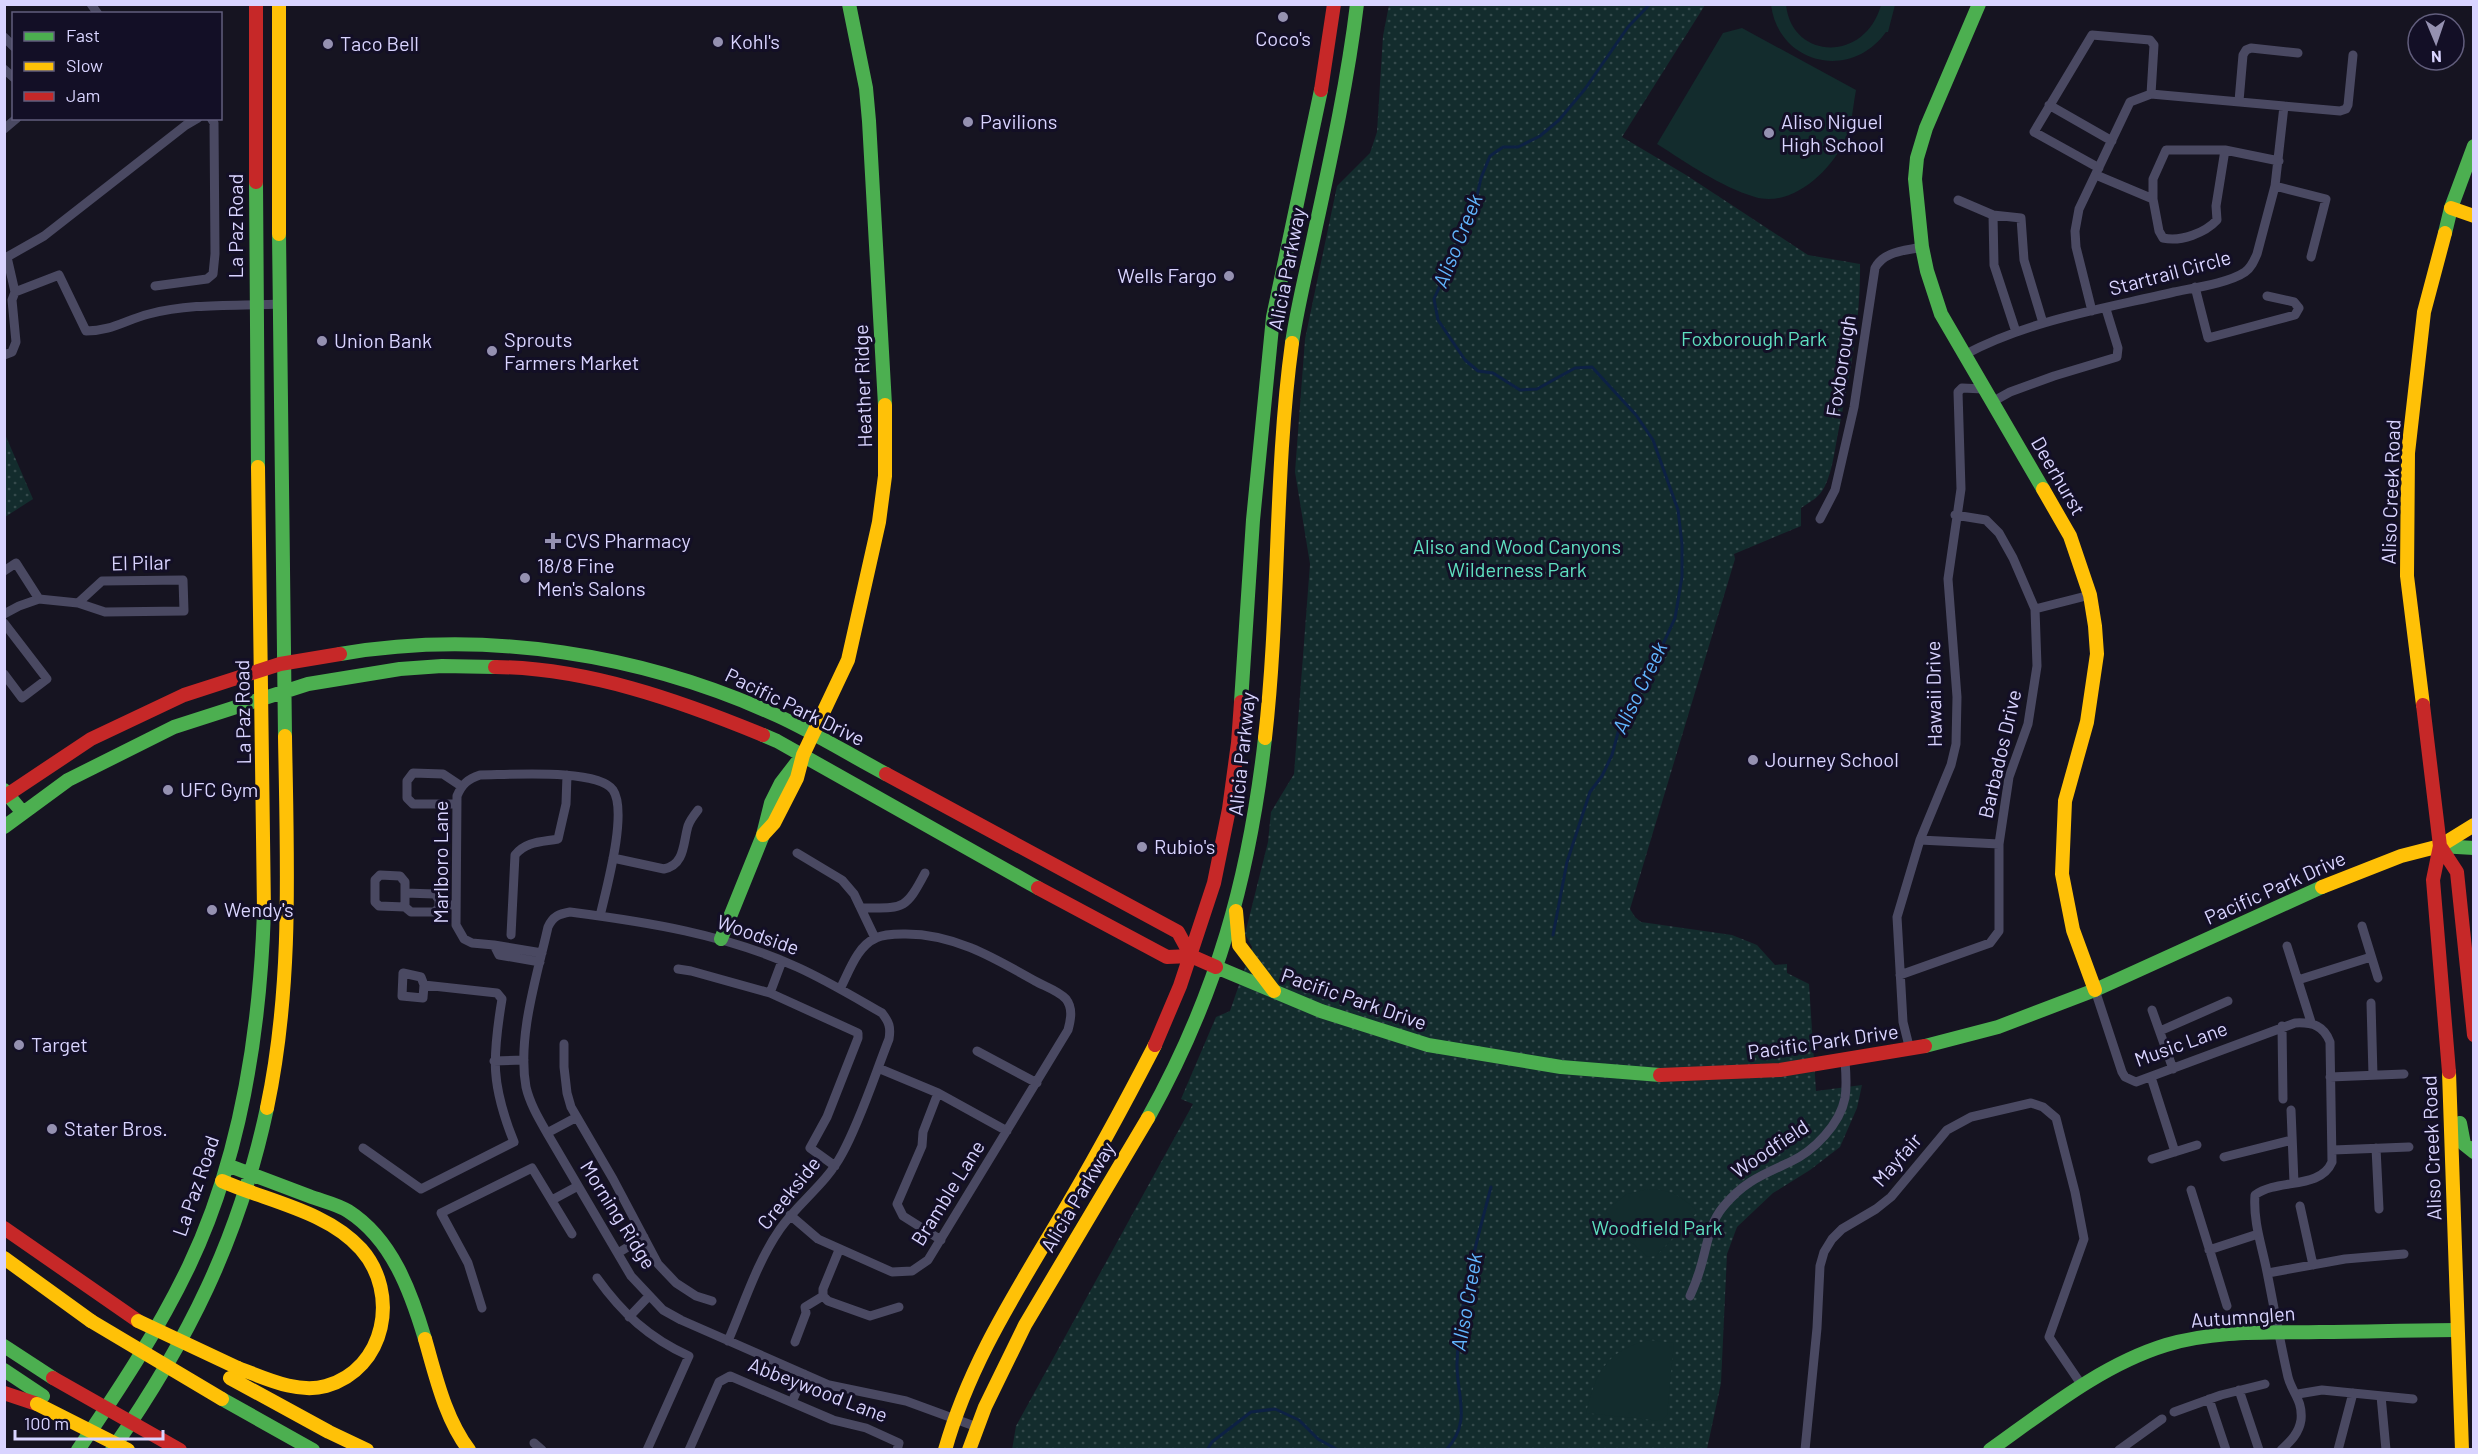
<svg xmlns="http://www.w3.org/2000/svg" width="2478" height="1454" font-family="Barlow,sans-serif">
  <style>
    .grass { fill: url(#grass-dots) }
    .garden { fill: #132c2d }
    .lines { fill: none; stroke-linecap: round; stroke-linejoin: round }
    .stream { stroke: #0d2144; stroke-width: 3 }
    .street { stroke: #4a4962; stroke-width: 9 }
    .fast { stroke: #4caf50; stroke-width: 14 }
    .slow { stroke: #ffc107; stroke-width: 14 }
    .jam { stroke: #c62828; stroke-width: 14 }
    .slow-bridge { stroke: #ffc107; stroke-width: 14 }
    .jam-bridge { stroke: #c62828; stroke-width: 14 }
    .poi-dot { fill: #9591b1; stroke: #130f26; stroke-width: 2 }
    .labels { text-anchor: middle; stroke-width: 6; stroke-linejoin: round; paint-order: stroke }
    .poi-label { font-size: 20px; fill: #d9d4ff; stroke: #130f26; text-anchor: start }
    .street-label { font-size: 20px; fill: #d9d4ff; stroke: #130f26 }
    .park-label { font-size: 20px; fill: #5fe0c0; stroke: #130f26 }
    .water-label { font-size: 21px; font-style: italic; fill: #62b6ff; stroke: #130f26 }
  </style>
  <defs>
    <pattern id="grass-dots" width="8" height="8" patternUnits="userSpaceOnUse" patternTransform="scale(1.5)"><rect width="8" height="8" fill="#132c2d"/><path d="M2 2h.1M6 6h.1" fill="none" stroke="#354a4c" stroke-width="1.8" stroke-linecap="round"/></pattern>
  </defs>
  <rect width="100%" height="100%" fill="#161421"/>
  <path class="grass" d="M1389 5H1705L1622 137 1686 175 1808 255 1860 264C1861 319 1850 375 1839 428 1835 447 1833 469 1825 486 1820 497 1810 502 1801 508V526L1734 554 1735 559 1630 909 1635 917 1641 922 1732 935 1757 945 1775 965 1787 964V973L1809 984 1816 1091 1862 1085 1857 1108 1840 1147 1810 1170 1773 1193 1737 1227 1727 1254 1721 1383 1707 1449 1012 1450 1016 1426 1193 1104 1181 1099 1216 1017 1230 1011 1252 947 1245 934 1268 842 1271 812 1294 774 1310 564 1295 472 1305 339 1337 186 1370 153 1377 132 1383 36Z
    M4 432 33 499 5 517H4Z"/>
  <path class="garden" d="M1771 5H1786C1792 60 1865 63 1881 5H1895L1888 32H1886C1851 81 1779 65 1771 5Z
    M1742 28 1856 90C1853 106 1852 125 1845 140 1831 171 1792 208 1755 197 1719 186 1689 164 1657 144L1723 33Z
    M1648 1189C1668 1189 1684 1196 1697 1212L1656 1256 1648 1257 1616 1229 1606 1210 1627 1194Z
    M1649 1340 1674 1343 1667 1415 1661 1421 1586 1413C1596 1372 1606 1351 1649 1340Z"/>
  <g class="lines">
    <path class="stream" d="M1553 935 1567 862 1590 792 1602 776 1612 755 1619 729 1653 666 1675 618 1682 577V544L1678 510 1653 440 1636 415 1592 367 1575 368 1537 389 1520 390 1493 373 1478 371 1465 360 1438 320 1434 299 1474 209 1481 178 1490 156 1503 147H1518L1540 136 1559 120 1585 89 1628 27 1650 4
      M1207 1450 1212 1442 1251 1412 1275 1409 1299 1420 1318 1439 1338 1450
      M1446 1450C1473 1421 1456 1395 1457 1363 1459 1302 1476 1245 1491 1187"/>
    <path class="street" d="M91 4 98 14
      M4 37 14 47
      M4 69 14 78
      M2239 101 2243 55 2246 50 2251 48 2298 53
      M2049 105 2112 141
      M2284 106 2340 111 2346 109 2348 105 2353 55
      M4 129 17 118
      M2099 168 2034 132 2092 35 2150 40 2154 45 2151 94
      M2096 175 2153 199 2159 231 2163 238C2181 242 2205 233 2217 220L2216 206 2225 150
      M2275 186 2326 199 2311 257
      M2153 199V179L2166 150H2225L2279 161
      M1958 200 1993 215 1994 265 2016 332
      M1993 215 2021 218 2024 260 2043 323
      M4 257H7L15 292 12 300 16 342 12 352 4 355
      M7 257 44 236 186 125 198 118
      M155 286 207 279 213 274 215 254 214 123 211 118
      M2195 287 2208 338 2295 315 2299 308 2294 302 2267 296
      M15 292 59 275 86 331C112 331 125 320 149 314 191 303 236 306 279 304
      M1964 355C2029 320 2103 309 2174 292 2193 288 2229 283 2245 272 2251 268 2254 261 2257 254L2275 186 2284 106 2151 94 2130 102 2079 209 2075 231 2076 247 2092 311
      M1992 402 2010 392 2054 376 2117 357 2118 348 2106 309
      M1820 519 1835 490 1854 407 1875 268C1884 251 1904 251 1922 247
      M4 571 16 563 39 599
      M2035 609 2090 595
      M4 614 19 606 39 599 78 603 105 612 184 611 183 580 102 581 78 603
      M4 623 47 679 22 698 4 674
      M457 804H413L407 798V781L413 773 443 774 461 786
      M1920 840 1999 844
      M797 853 842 880 854 894 875 938
      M613 858 664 869C685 865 683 843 688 826 690 820 694 815 698 810
      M405 893 435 894 439 900V905
      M405 907V882L400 876 380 875 375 880V902L379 906 405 907 411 912H434L439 908V905H456
      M862 908C903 908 905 911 925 873
      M2362 926 2378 978
      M511 935 515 855C526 841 542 842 558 839L566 804 567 775
      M494 945 499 955 540 962
      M2287 946 2311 1022
      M542 953 494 945 472 943 464 939 456 925 457 796C462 784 468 779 480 775 507 775 598 768 613 790 628 812 606 890 600 916
      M678 969 691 971 770 993 858 1033V1038L827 1117 810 1148 835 1166
      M1900 975 1990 943 1999 931V844L2009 777 2028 724 2037 666 2035 609 2013 558 1999 533 1986 520 1955 515
      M2298 980 2371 957
      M2095 990 2122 1072 2125 1077 2136 1082 2295 1023C2313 1022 2324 1026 2330 1042L2332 1162C2320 1190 2278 1178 2255 1195 2253 1222 2262 1246 2267 1272 2274 1307 2280 1342 2288 1377 2292 1393 2303 1400 2301 1420 2299 1433 2291 1441 2281 1450
      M770 993 782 961
      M2371 1003 2373 1075
      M2152 1010 2173 1069
      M2282 1026 2283 1099
      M2160 1031 2228 1001
      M564 1044V1067L567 1093 571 1107 613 1179 658 1264 676 1283 696 1296 712 1301
      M1910 1050 1903 1022 1897 917 1920 840 1951 765 1956 744 1957 697 1948 579 1961 489 1958 392 1962 388 1984 389
      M977 1051 1037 1083
      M494 1061 524 1060
      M878 1068 938 1093 1007 1131
      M2151 1077 2175 1152
      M2330 1077 2404 1074
      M938 1093 923 1132 922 1146 897 1204 903 1216 941 1240
      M2291 1110 2294 1183
      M547 1133 577 1117
      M363 1148 421 1189 514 1142C491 1085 492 1059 502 999L497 993 424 985 421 977 403 973 402 996 423 998 424 985
      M2376 1148 2379 1209
      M2333 1150 2409 1147
      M2224 1157 2292 1140
      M2152 1159 2197 1145
      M2191 1190 2227 1306
      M552 1200 578 1186
      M2300 1206 2313 1265
      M790 1215 818 1239 892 1272 912 1271 928 1260 1068 1030C1071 1019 1073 1008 1066 999 1059 991 1044 986 1035 981 993 957 952 933 903 934 894 934 884 934 876 938 857 946 849 972 840 989
      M839 1250 823 1289V1296L828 1301 870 1316 899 1307
      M2209 1250 2258 1234
      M618 1253 644 1237
      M2268 1273 2345 1259 2404 1254
      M597 1278C622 1313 649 1338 689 1356L647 1450
      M1690 1296C1694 1287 1698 1277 1701 1266 1707 1246 1709 1224 1723 1207 1743 1182 1762 1175 1790 1162 1814 1151 1840 1124 1845 1098 1847 1086 1846 1073 1845 1061
      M482 1308 468 1263 441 1213 532 1168 572 1234
      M629 1317 649 1296
      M728 1341C744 1304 757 1262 780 1229 799 1202 826 1184 842 1154 861 1119 874 1077 889 1039 891 1027 889 1022 882 1013 854 997 826 980 797 967 724 934 647 922 570 912 559 914 553 916 548 927 537 976 517 1037 526 1087 530 1104 539 1119 547 1133L631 1276 663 1310 681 1320 829 1385 906 1401 977 1427
      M795 1342 806 1313 805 1307 823 1296
      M2239 1390 2259 1450
      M2298 1394 2322 1390 2413 1399
      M2381 1396 2386 1450
      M2209 1399 2226 1450
      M792 1402 804 1374
      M2174 1412 2221 1395 2265 1384
      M534 1443 542 1450
      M689 1450 719 1382 730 1376 833 1420 866 1428 899 1443 897 1450
      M1805 1450 1817 1328 1820 1266 1824 1252 1832 1239 1842 1229 1876 1209 1891 1197 1947 1130 1971 1117 2031 1103 2043 1107 2056 1118 2075 1192 2084 1239 2049 1337 2083 1387
      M2119 1450 2162 1419
      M2338 1450 2353 1393"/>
    <path class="fast" d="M849 4 866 88 869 121 885 405
      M1979 4 1926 128 1917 158 1915 179 1922 247 1927 271 1941 314 2043 489
      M256 182 258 467
      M2445 233 2451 208 2474 146
      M279 234 285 736
      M1292 343C1298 303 1308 265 1316 226 1332 153 1348 78 1357 4
      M340 654C486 629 643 654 778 716 815 733 850 755 886 774
      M1241 702 1253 520 1273 317 1321 90
      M763 735 777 741 1038 888
      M4 790 23 813
      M4 827 68 780 174 727 308 684 400 669 442 666 495 667
      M2440 846 2474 848
      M721 939 763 835 771 803 781 783 801 757
      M1216 967 1321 1011 1428 1045 1561 1067 1660 1075
      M1925 1046 1998 1027 2095 990 2322 887
      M1148 1118C1217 994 1249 879 1265 738
      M2460 1123 2464 1144 2474 1152
      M227 1165C254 1175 282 1186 309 1196 322 1201 337 1204 348 1211 392 1239 411 1292 425 1339
      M4 1346 53 1378
      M4 1370 43 1396
      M222 1399 313 1450
      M78 1450C118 1391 158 1331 189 1266 241 1157 260 1031 264 911
      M112 1450C188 1341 239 1239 267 1108
      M1990 1450C2045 1411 2101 1365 2166 1345 2216 1330 2269 1333 2320 1332 2366 1332 2411 1330 2457 1330"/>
    <path class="slow" d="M279 4V234
      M2451 208 2474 216
      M258 467 264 911
      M2043 489 2070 536 2090 595 2095 626 2097 654 2087 722 2065 801 2062 874 2073 930 2095 990
      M2423 705 2407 576 2408 453 2424 312 2445 233
      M1265 738C1280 607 1274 474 1292 343
      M763 835 774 823 797 778 803 755 848 660 879 522 885 476V405
      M2322 887 2401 856 2440 846 2474 825
      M1236 911 1239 945 1274 991
      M2449 1072 2462 1450
      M267 1108C293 985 287 861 285 736
      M222 1181C267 1201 327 1211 361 1249 400 1293 386 1369 326 1386 297 1394 265 1378 238 1368
      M4 1258 91 1321
      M425 1339C436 1377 445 1418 469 1450
      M230 1378 329 1432 367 1450
      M945 1450C969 1365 1013 1297 1058 1221 1092 1164 1124 1105 1155 1045
      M969 1450 985 1407 1025 1325 1148 1118"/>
    <path class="jam" d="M1321 90 1334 4
      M256 182V4
      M495 667C587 668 678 700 763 735
      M2423 705 2440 846 2433 880 2449 1072
      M886 774 1178 932 1191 956
      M4 797 91 739 184 695 280 664 340 654
      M2440 846 2457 872 2474 1035
      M1038 888 1167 957 1191 956 1216 967
      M1155 1045 1180 986 1214 883 1229 809 1238 743 1241 702
      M1660 1075 1780 1070 1925 1046
      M4 1228 138 1321
      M4 1393 37 1404"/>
    <path class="slow-bridge" d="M91 1321 222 1399
      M138 1321 238 1368
      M37 1404 128 1450"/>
    <path class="jam-bridge" d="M53 1378 180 1450"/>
  </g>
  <g class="poi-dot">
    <circle cx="1283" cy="17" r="6"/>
    <circle cx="718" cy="42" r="6"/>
    <circle cx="328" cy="44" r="6"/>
    <circle cx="968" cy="122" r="6"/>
    <circle cx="1769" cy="133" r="6"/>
    <circle cx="1229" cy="276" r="6"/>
    <circle cx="322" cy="341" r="6"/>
    <circle cx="492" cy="351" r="6"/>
    <path d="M550 532h6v6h6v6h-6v6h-6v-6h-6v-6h6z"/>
    <circle cx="525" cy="578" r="6"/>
    <circle cx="1753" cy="760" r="6"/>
    <circle cx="168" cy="790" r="6"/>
    <circle cx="1142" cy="847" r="6"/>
    <circle cx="212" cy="910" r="6"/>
    <circle cx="19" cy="1045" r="6"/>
    <circle cx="52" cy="1129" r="6"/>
  </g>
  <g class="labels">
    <g class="poi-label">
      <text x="1283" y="46" text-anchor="middle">Coco's</text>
      <text x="730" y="49">Kohl's</text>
      <text x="340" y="51">Taco Bell</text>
      <text x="980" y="129">Pavilions</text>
      <text x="1781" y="129">Aliso Niguel<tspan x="1781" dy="23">High School</tspan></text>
      <text x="1217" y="283" text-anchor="end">Wells Fargo</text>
      <text x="504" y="347">Sprouts<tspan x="504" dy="23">Farmers Market</tspan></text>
      <text x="334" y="348">Union Bank</text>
      <text x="565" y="548">CVS Pharmacy</text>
      <text x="537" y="573">18/8 Fine<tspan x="537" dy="23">Men's Salons</tspan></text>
      <text x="1765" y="767">Journey School</text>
      <text x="180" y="797">UFC Gym</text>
      <text x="1154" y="854">Rubio's</text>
      <text x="224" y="917">Wendy's</text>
      <text x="31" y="1052">Target</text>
      <text x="64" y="1136">Stater Bros.</text>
    </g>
    <g class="street-label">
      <text transform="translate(236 226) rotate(-90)" y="7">La Paz Road</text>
      <text transform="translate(1287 269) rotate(-79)" y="7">Alicia Parkway</text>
      <text transform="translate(2170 273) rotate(-15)" y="7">Startrail Circle</text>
      <text transform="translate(1841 366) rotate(-81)" y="7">Foxborough</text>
      <text transform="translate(863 386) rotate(-92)" y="7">Heather Ridge</text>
      <text transform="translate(2058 476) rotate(60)" y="7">Deerhurst</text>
      <text transform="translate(2391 492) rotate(-88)" y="7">Aliso Creek Road</text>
      <text transform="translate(141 563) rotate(-1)" y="7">El Pilar</text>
      <text transform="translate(1934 694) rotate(-91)" y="7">Hawaii Drive</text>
      <text transform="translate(795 707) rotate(26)" y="7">Pacific Park Drive</text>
      <text transform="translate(243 712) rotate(-91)" y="7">La Paz Road</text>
      <text transform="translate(1242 754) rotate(-84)" y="7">Alicia Parkway</text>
      <text transform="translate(2000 754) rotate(-77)" y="7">Barbados Drive</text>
      <text transform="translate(441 862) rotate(-90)" y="7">Marlboro Lane</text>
      <text transform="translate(2275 888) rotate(-24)" y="7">Pacific Park Drive</text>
      <text transform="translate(758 935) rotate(19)" y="7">Woodside</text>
      <text transform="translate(1354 999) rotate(19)" y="7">Pacific Park Drive</text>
      <text transform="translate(1823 1042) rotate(-8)" y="7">Pacific Park Drive</text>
      <text transform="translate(2181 1044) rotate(-20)" y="7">Music Lane</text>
      <text transform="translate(2432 1148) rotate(-92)" y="7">Aliso Creek Road</text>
      <text transform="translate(1770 1149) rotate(-34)" y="7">Woodfield</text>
      <text transform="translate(1897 1160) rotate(-49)" y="7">Mayfair</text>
      <text transform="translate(196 1186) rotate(-71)" y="7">La Paz Road</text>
      <text transform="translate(789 1193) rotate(-51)" y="7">Creekside</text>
      <text transform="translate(948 1193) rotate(-58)" y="7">Bramble Lane</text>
      <text transform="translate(1078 1197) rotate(-59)" y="7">Alicia Parkway</text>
      <text transform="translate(618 1215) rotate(58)" y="7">Morning Ridge</text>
      <text transform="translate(2243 1317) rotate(-4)" y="7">Autumnglen</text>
      <text transform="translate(818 1390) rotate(21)" y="7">Abbeywood Lane</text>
    </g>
    <g class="park-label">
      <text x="1754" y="346">Foxborough Park</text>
      <text x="1517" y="554">Aliso and Wood Canyons<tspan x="1517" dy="23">Wilderness Park</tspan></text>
      <text x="1657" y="1235">Woodfield Park</text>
    </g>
    <g class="water-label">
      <text transform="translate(1458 241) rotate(-68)" y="7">Aliso Creek</text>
      <text transform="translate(1640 688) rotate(-64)" y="7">Aliso Creek</text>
      <text transform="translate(1467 1302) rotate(-80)" y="7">Aliso Creek</text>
    </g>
  </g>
  <rect width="2478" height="1454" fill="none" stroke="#d9d4ff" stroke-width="12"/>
  <rect x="12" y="12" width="210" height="108" fill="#130f26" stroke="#625e7d" stroke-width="1.5"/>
  <rect x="24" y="32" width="30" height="9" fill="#4caf50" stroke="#625e7d" stroke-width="1.5"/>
  <text x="66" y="42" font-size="18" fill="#d9d4ff">Fast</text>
  <rect x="24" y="62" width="30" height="9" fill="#ffc107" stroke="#625e7d" stroke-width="1.5"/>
  <text x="66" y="72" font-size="18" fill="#d9d4ff">Slow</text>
  <rect x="24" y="92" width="30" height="9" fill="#c62828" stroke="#625e7d" stroke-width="1.5"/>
  <text x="66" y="102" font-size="18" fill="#d9d4ff">Jam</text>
  <g transform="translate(2436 42) rotate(178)"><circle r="28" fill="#130f26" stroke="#625e7d" stroke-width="1.5"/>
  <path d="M0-4.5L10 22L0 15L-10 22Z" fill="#9591b1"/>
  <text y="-9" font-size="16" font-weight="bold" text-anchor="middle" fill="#d9d4ff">N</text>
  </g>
  <path d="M15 1430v9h148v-9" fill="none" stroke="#d9d4ff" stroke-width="3"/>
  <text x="24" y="1430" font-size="18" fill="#d9d4ff" stroke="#130f26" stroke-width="4.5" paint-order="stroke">100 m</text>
</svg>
